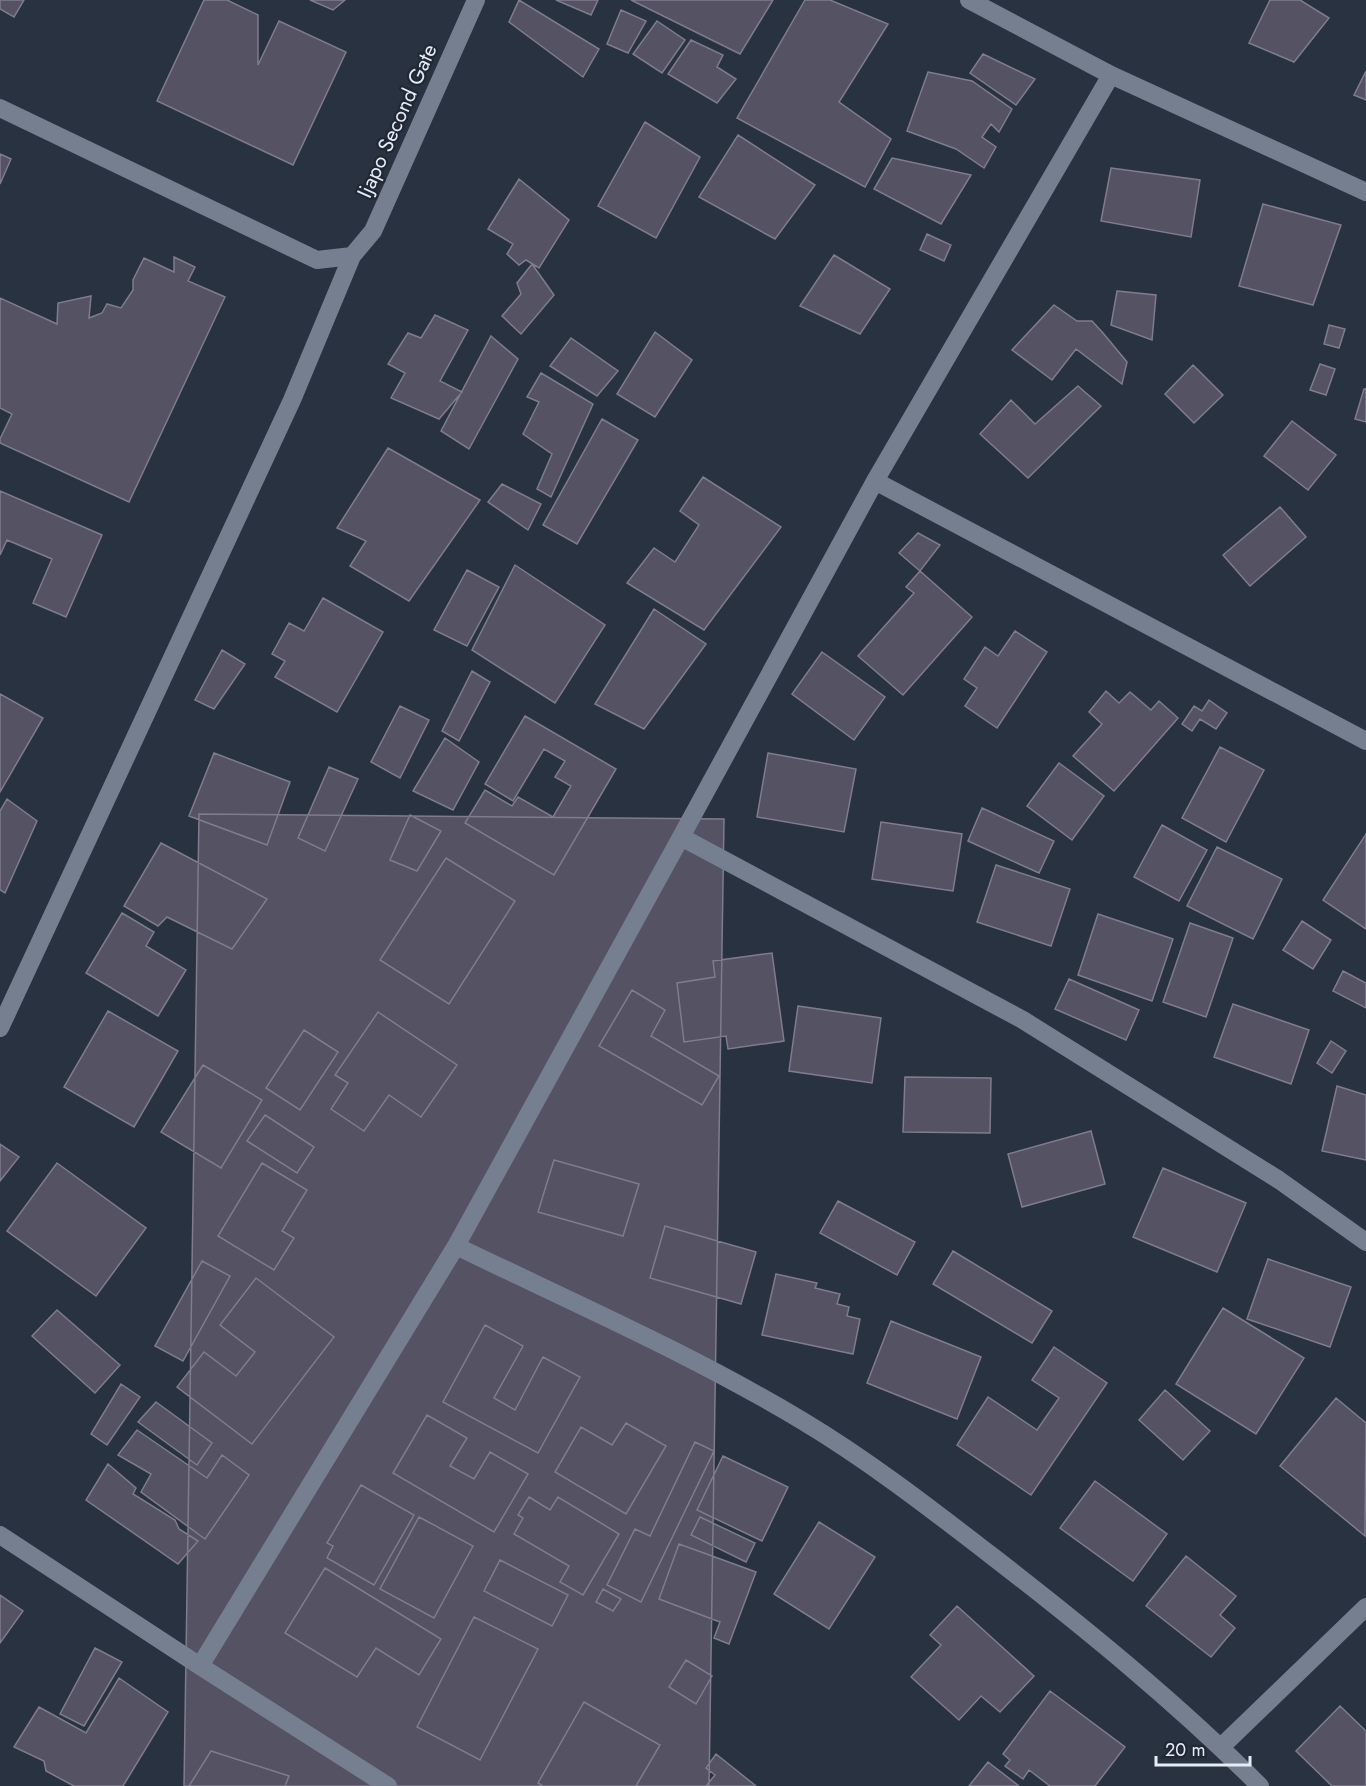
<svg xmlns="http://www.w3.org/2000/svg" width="1366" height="1786" font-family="Jost,sans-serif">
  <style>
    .building { fill: #555264; stroke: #7f7c8f; stroke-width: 1.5 }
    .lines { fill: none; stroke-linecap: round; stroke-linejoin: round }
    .street { stroke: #757f90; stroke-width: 18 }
    .labels { text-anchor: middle; stroke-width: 4.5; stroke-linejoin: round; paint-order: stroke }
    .street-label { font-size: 21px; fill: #e6ecf5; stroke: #202836 }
  </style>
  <rect width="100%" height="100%" fill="#293240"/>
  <path class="building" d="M0 0H24L14 17 0 9Z
    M204 0H227L258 15V65L279 21 346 52 293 165 157 101Z
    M310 0H345L333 10Z
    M519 0 599 49 583 77 509 22Z
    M556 0H598L591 15Z
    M631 0H773L740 54Z
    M805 0H830L888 24 839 102 891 139 865 187 737 118Z
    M1270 0H1300L1329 18 1294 62 1249 43Z
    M621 10 646 21 628 53 607 44Z
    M657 21 685 40 662 73 633 54Z
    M691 40 723 55 717 67 736 79 717 103 668 74Z
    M983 54 1035 79 1016 105 970 73Z
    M1366 71V100L1354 95Z
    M928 72 972 81 1012 109 999 132 991 124 982 137 996 147 984 168 956 149 907 131Z
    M645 122 700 157 656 238 598 206Z
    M738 135 815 185 775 239 699 197Z
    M0 154 11 159 0 184Z
    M892 158 971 175 941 224 874 189Z
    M1111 168 1200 180 1191 237 1101 221Z
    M519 179 569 220 539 268 526 260 519 265 507 254 513 244 488 229Z
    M1263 204 1341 225 1313 305 1239 286Z
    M927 234 951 245 944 261 920 250Z
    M834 255 890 289 860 334 800 306Z
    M174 257 195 267 188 281 225 297 129 502 0 443V439L12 414 0 408V298L57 324 58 303 91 296 89 318 102 313 107 304 121 308 133 290V280L144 258 174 272Z
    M532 264 554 295 521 334 502 316 521 294 517 283Z
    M1117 291 1156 295 1152 340 1111 325Z
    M1054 305 1077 321H1092L1103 333 1127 362 1122 384 1076 349 1052 380 1012 350Z
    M435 315 468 330 440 381 462 392 439 419 391 398 405 373 388 364 408 333 421 338Z
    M1329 325 1345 329 1339 348 1324 344Z
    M655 332 692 360 655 417 617 394Z
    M491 336 518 359 469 449 441 431Z
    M571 338 618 371 597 396 550 366Z
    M1320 364 1335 369 1326 395 1310 390Z
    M1193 365 1223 395 1194 423 1165 394Z
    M541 373 593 404 551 497 537 489 552 454 523 434 539 402 527 397Z
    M1078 386 1101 406 1028 478 980 434 1011 400 1035 424Z
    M1364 389H1366V422L1355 419Z
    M602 419 638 440 577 544 543 525Z
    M1292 421 1336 455 1308 490 1264 456Z
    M388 448 480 500 409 601 350 566 366 541 337 528Z
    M703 477 781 527 704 630 627 583 654 548 675 562 699 525 680 511Z
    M502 484 541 504 528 530 488 502Z
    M0 491 102 535 66 617 33 603 52 559 7 540 0 555Z
    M1280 507 1306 537 1250 586 1223 555Z
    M918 533 940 545 920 571 899 553Z
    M515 565 605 625 555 703 472 650Z
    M467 570 499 587 467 646 434 630Z
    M920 571 972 617 903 695 858 656 914 593 906 587Z
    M323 598 383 632 337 712 275 677 285 661 272 654 289 623 304 631Z
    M654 609 706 644 644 729 595 704Z
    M1015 631 1047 652 997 728 965 706 977 688 964 679 985 647 998 656Z
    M222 650 245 664 214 709 195 700Z
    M822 652 885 697 854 740 792 694Z
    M472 671 490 682 459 741 442 731Z
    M1106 691 1119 703 1130 692 1151 710 1159 701 1178 718 1114 791 1073 756 1102 724 1089 712Z
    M0 694 43 718 0 792Z
    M1209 700 1227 713 1216 729 1200 719 1192 731 1182 724 1194 706 1202 711Z
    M400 706 429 720 400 778 371 762Z
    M525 716 616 769 554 875 465 823 485 790 512 806 518 797 553 817 571 786 555 777 565 761 544 749 513 801 485 784Z
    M445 738 479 762 453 810 413 791Z
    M1220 747 1264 770 1226 842 1182 818Z
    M214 753 290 782 267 845 189 816Z
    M768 753 856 769 844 832 757 817Z
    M1059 763 1104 796 1072 840 1027 806Z
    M329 767 358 779 325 851 298 838Z
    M7 799 37 821 5 893 0 890V811Z
    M982 808 1054 841 1039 873 968 841Z
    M199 814 724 819 709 1786H184Z
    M410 815 441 831 417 871 390 860Z
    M881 822 962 834 953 891 872 879Z
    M1162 825 1207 850 1179 901 1134 877Z
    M1366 834V929L1323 900Z
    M161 843 267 899 232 949 167 917 158 926 124 906Z
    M1217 847 1282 879 1253 939 1187 906Z
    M446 858 515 901 449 1004 380 960Z
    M996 865 1070 889 1051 946 977 922Z
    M122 913 154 932 146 946 186 970 158 1016 86 973Z
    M1098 914 1173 939 1152 1001 1078 975Z
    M1302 921 1331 940 1313 969 1283 950Z
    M1190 923 1233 938 1206 1017 1163 1002Z
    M772 953 784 1041 728 1049 726 1036 684 1042 677 983 715 977 713 961Z
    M1343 971 1366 983V1008L1333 991Z
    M1069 979 1139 1010 1126 1040 1055 1009Z
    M632 990 665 1010 651 1036 719 1076 702 1105 599 1046Z
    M1233 1004 1309 1030 1291 1084 1214 1057Z
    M798 1006 881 1018 872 1083 789 1071Z
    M108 1011 178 1051 134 1127 64 1087Z
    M378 1012 457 1065 421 1117 389 1095 364 1131 331 1109 348 1083 335 1075Z
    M304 1030 338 1052 300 1110 266 1088Z
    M1331 1041 1346 1051 1332 1073 1317 1063Z
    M203 1065 262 1100 221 1168 161 1132Z
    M905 1077 991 1078 990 1133 903 1132Z
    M1337 1086 1366 1095V1160L1322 1151Z
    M265 1115 314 1147 297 1173 247 1141Z
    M1091 1131 1105 1184 1022 1207 1008 1154Z
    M0 1144 19 1157 0 1181Z
    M554 1160 639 1184 623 1236 538 1212Z
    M57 1163 146 1228 96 1296 7 1231Z
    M262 1163 307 1190 282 1231 294 1238 274 1270 218 1236Z
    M1163 1168 1246 1203 1217 1272 1133 1237Z
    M838 1201 915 1242 897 1275 820 1233Z
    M665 1226 756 1252 741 1304 650 1278Z
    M953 1251 1052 1311 1032 1343 933 1284Z
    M1268 1259 1351 1287 1330 1347 1247 1319Z
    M202 1261 230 1276 183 1361 155 1346Z
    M776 1274 817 1283 815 1288 840 1294 837 1304 849 1307 847 1316 860 1319 853 1354 762 1335Z
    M256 1278 334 1337 252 1444 177 1387 204 1352 236 1376 255 1352 220 1325Z
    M1223 1308 1304 1358 1256 1434 1176 1384Z
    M57 1310 120 1365 95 1393 32 1336Z
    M891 1321 981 1357 957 1419 867 1383Z
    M485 1325 523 1346 494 1398 515 1410 543 1357 580 1377 538 1453 443 1402Z
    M1054 1347 1107 1383 1031 1495 957 1445 988 1397 1037 1430 1059 1398 1032 1380Z
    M121 1384 140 1397 107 1445 91 1434Z
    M1165 1390 1210 1431 1183 1460 1139 1420Z
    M1336 1398 1366 1423 1365 1536 1280 1466Z
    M156 1402 212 1443 197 1465 138 1422Z
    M427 1415 467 1438 450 1466 474 1479 490 1452 528 1474 494 1532 393 1473Z
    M626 1423 666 1446 626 1514 555 1472 581 1427 612 1445Z
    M137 1430 207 1478 222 1455 249 1475 205 1539 141 1492 151 1474 118 1455Z
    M695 1442 714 1451 641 1602 607 1585 635 1529 650 1536Z
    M723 1456 788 1487 762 1541 697 1510Z
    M108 1464 136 1488 133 1494 175 1520 179 1529 198 1541 178 1564 86 1500Z
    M1095 1481 1167 1534 1133 1581 1060 1528Z
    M361 1485 414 1515 374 1585 327 1558 333 1546 327 1543Z
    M529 1497 550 1510 558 1497 619 1534 583 1595 560 1582 569 1566 514 1534 523 1518 518 1515Z
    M419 1517 473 1546 434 1618 380 1589Z
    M700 1517 755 1543 746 1562 691 1535Z
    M819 1522 875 1557 829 1629 774 1594Z
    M679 1544 756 1572 729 1644 714 1638 720 1622 659 1599Z
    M1186 1556 1236 1596 1220 1615 1235 1628 1211 1657 1146 1606Z
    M500 1560 568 1595 552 1626 484 1591Z
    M325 1568 441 1639 419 1675 376 1648 357 1677 285 1633Z
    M603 1589 621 1599 613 1611 596 1602Z
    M0 1595 23 1611 0 1643Z
    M957 1606 1034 1676 1000 1712 981 1696 959 1720 911 1677 941 1645 930 1635Z
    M474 1617 538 1649 480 1760 417 1727Z
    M95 1648 122 1662 84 1726 60 1714Z
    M686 1660 712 1676 696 1704 669 1687Z
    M119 1678 168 1712 123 1786H74L46 1771 44 1761 14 1747 39 1707 86 1733Z
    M1050 1691 1125 1747 1095 1786H1050L1029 1770 1023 1779 1005 1766 1010 1760 1003 1754Z
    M584 1702 660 1745 636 1786H543L538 1783Z
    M1340 1706 1366 1731V1786H1332L1296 1751Z
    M211 1751 289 1776 285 1786H189Z
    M716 1754 756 1786H706L715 1775 706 1768Z
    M988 1762 1019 1786H969Z"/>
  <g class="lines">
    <path class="street" d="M969 0 1111 75
      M0 108 317 260 352 256
      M875 481 1366 741
      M681 837 1023 1020 1279 1180 1366 1242
      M0 1028 292 400 352 256 373 231 476 0
      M456 1246C572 1302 691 1354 801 1420 868 1460 931 1509 992 1556 1085 1628 1177 1703 1260 1786
      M0 1535 200 1666 388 1786
      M200 1666 456 1246 681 837 875 481 1111 75 1366 192
      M1221 1747 1366 1607"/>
  </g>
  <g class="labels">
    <g class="street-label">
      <text transform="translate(397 121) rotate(-66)" y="7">Ijapo Second Gate</text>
    </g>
  </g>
  <path d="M1156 1756v9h94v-9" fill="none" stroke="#e6ecf5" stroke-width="3"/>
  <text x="1165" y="1756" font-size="18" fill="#e6ecf5" stroke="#202836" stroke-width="4.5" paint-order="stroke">20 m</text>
</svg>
